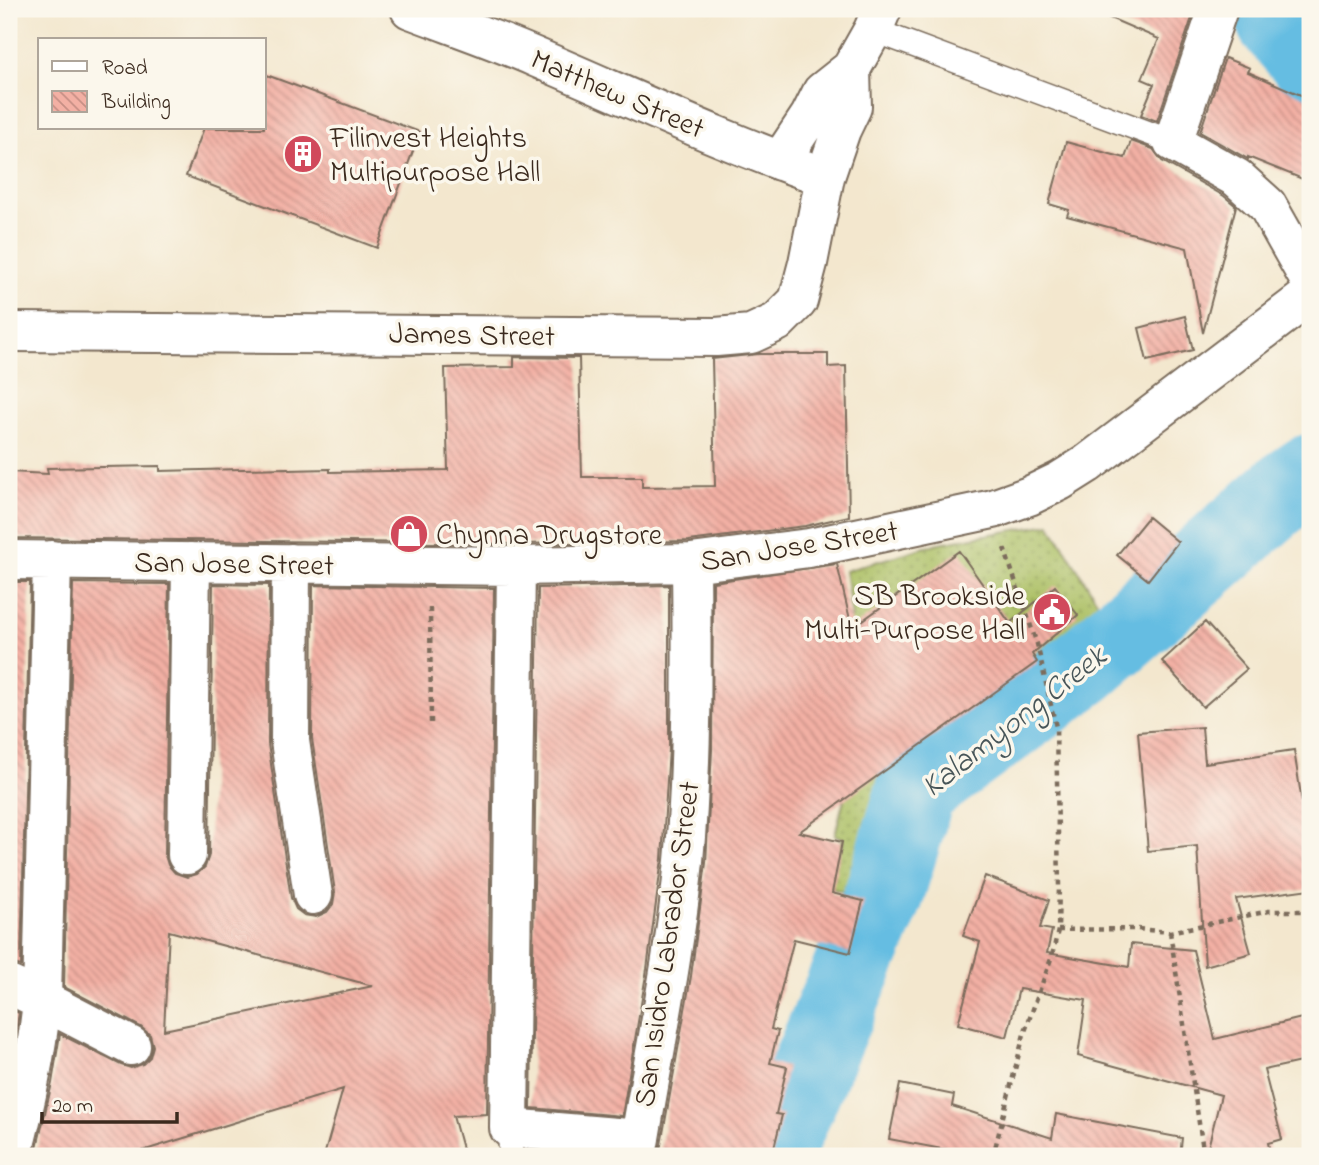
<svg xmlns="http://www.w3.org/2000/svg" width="1319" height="1165" font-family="'Indie Flower',sans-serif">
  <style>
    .grass { fill: url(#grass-dots); stroke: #737440; stroke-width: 2 }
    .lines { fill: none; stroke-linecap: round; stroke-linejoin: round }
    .river { stroke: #65bde2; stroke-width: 80 }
    .building { fill: url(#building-back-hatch); fill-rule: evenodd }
    .service-casing { stroke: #7b6c5c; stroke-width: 26 }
    .minor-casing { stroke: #7b6c5c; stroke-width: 42 }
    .path { stroke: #7b6c5c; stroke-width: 4.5; stroke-dasharray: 5 5; stroke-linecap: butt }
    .service { stroke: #fff; stroke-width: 23 }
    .minor { stroke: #fff; stroke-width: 38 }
    .labels { text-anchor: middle; stroke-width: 7; stroke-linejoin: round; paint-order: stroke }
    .street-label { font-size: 30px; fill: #3b2a1e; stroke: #fbf7ec }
    .poi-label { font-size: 30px; fill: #3b2a1e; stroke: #fbf7ec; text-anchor: start }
    .water-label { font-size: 32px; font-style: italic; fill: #485659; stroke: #fbf7ec }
  </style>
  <defs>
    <pattern id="grass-dots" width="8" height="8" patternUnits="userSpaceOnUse" patternTransform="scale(1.75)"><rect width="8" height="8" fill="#abbf63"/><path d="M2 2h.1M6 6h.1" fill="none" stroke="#8c9b51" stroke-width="1.8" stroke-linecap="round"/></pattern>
    <pattern id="building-back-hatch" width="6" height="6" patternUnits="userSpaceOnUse" patternTransform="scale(1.75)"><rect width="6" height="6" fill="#f3b0a4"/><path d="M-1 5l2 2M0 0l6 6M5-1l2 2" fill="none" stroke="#c68f85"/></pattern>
  </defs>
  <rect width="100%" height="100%" fill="#fbf7ec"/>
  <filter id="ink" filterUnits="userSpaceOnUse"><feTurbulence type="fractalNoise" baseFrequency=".0143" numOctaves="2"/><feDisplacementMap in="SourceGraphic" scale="14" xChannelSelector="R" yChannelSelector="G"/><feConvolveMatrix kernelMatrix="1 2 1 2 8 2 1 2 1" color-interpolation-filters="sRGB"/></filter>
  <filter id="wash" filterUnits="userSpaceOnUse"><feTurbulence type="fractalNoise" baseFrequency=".00686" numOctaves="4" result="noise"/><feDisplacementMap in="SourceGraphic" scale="28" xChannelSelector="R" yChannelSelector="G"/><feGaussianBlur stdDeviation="1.57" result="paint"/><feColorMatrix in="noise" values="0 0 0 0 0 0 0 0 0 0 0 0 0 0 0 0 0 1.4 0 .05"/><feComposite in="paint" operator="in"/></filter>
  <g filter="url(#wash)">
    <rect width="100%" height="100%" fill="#f3e7ce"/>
    <path class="grass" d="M1050 524 1107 617 935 743 896 795 859 897 831 888 843 838 835 835 849 779 791 637 852 618 845 571 939 543Z"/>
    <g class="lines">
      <path class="river" d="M1280 9 1277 23 1310 61
        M773 1156 884 895 916 790 1085 666 1285 491 1310 474"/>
    </g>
    <g id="blocks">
      <path class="building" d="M1089 9H1195L1157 121 1141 115 1154 84 1142 79 1159 39Z
        M1225 58 1250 68 1248 72 1310 99V182L1248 157V159L1200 132Z
        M264 74 420 132 377 248 186 176 204 128H264Z
        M1131 141 1153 149 1162 161 1224 196 1236 206 1203 333 1187 248 1067 216 1069 210 1049 204 1066 142 1125 158Z
        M1185 316 1193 350 1147 361 1139 328Z
        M759 354H828V367L846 366 849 516 805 526 689 541 516 544 9 538V472L48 474 47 468 160 466V471L288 468 289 470 330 469V472L448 470 445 368 514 367V357L579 358 582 477H642V487L715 486 712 359Z
        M1148 517 1178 542 1148 580 1117 555Z
        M959 551 1010 623 1055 586 1078 615 1032 654 1037 662 799 832 842 842 832 893 863 901 850 953 794 939 771 1029 778 1031 770 1063 787 1067 776 1114 782 1115 772 1156H659L691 976 706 863 712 750 713 582 837 564 852 628Z
        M9 582H30L21 966 9 963Z
        M73 583 169 584 165 855 168 865 175 873 187 877 197 874 205 867 209 855 213 584 269 585 268 744 291 898 296 909 304 915 316 917 327 912 333 904 335 892 312 739 313 585 494 588 487 1114 453 1116 464 1156H324L343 1089 126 1156H35L52 1083 60 1034 121 1065 131 1068 143 1064 150 1057 153 1046 150 1035 141 1027 64 987ZM169 931 373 986 164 1030Z
        M669 585V749L662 859 647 969 622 1116 531 1108 538 588Z
        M1205 622 1247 669 1203 707 1162 661Z
        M1202 727 1205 763 1294 750 1310 855V889L1236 899 1251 953 1205 966 1197 846 1148 851 1138 732Z
        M985 876 1049 900 1040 928 1052 930 1047 953 1129 967 1131 944 1193 950 1215 1039 1310 1016V1060L1264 1070 1282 1139 1268 1143 1271 1156H1206L1221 1095 1078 1056 1086 1000 1019 989 1007 1037 958 1024 980 942 963 936Z
        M9 1009 19 1013 9 1075Z
        M900 1084 954 1095 952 1106 1052 1138 1056 1114 1182 1138 1180 1156H957L958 1152 889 1139Z"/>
    </g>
  </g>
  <g filter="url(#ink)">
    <use href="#blocks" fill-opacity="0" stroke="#7b6c5c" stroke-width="2"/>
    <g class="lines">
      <g class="service-casing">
        <path id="service" d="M873 30 1173 142
          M509 1128 511 1156"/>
      </g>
      <g class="minor-casing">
        <path id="minor" d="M410 9C452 25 494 39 535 57 631 98 726 143 825 177
          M1218 9 1173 142 1237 178 1267 205 1310 281
          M780 161 810 116 822 92 851 69 873 30 882 9
          M9 332 716 337 751 334 777 322 798 301 808 263 825 177 841 130 852 107 851 69
          M9 560 516 566 691 563 809 548 993 509 1029 496 1060 481 1087 464 1310 295
          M291 563 290 741 313 895
          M516 566 509 1128 640 1139
          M187 855 191 562
          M9 985 42 1000 131 1046
          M12 1156C26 1104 37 1054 42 1000L52 560
          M637 1156C653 1058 674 960 684 861 693 762 692 662 691 563"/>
      </g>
      <path class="path" d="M430 608 431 724
        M1058 930 1137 929 1170 932 1269 911H1310
        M1170 932 1204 1156
        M993 1156 1024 1034 1052 956 1058 930 1059 886 1056 727 1037 644 1004 548"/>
      <use href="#service" class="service"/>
      <use href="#minor" class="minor"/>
    </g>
  </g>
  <defs>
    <g id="building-disc" transform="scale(2.0125)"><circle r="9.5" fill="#d1495b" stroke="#fbf7ec"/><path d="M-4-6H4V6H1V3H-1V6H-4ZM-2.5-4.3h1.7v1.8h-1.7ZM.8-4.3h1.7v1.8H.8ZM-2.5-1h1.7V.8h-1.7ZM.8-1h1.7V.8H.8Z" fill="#fff"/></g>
    <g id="shop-disc" transform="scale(2.0125)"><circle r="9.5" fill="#d1495b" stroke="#fbf7ec"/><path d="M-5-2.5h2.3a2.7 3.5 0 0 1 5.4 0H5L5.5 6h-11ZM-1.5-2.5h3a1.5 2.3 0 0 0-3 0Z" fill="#fff"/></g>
    <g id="civic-disc" transform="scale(2.0125)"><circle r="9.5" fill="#d1495b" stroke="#fbf7ec"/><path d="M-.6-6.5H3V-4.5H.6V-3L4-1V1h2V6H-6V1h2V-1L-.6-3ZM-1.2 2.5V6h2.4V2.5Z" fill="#fff"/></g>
  </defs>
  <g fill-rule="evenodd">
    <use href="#building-disc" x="303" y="154"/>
    <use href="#shop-disc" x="409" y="534"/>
    <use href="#civic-disc" x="1052" y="612"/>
  </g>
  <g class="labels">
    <g class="street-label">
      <text transform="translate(618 93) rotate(23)" y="10">Matthew Street</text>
      <text transform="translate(472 334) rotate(1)" y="10">James Street</text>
      <text transform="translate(799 545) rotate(-9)" y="10">San Jose Street</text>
      <text transform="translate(234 563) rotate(1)" y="10">San Jose Street</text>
      <text transform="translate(666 944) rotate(-82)" y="10">San Isidro Labrador Street</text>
    </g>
    <g class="poi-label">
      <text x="330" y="147">Filinvest Heights<tspan x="330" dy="34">Multipurpose Hall</tspan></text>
      <text x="436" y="544">Chynna Drugstore</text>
      <text x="1025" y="605" text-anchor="end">SB Brookside<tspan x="1025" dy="34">Multi-Purpose Hall</tspan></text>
    </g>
    <g class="water-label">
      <text transform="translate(1013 720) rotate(-38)" y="11">Kalamyong Creek</text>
    </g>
  </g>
  <rect width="1319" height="1165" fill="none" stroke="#fbf7ec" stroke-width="35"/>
  <rect x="38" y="38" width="228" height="91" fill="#fbf7ec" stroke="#aea59a" stroke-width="2"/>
  <rect x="52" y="61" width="35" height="10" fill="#ffffff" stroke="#aea59a" stroke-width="2"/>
  <text x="102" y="74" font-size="21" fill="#3b2a1e">Road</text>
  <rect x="52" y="91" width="35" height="21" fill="url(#building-back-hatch)" stroke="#aea59a" stroke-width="2"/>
  <text x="102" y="108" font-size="21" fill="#3b2a1e">Building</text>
  <path d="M42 1112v10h135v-10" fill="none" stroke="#3b2a1e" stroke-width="3.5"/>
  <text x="52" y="1112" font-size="21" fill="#3b2a1e" stroke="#fbf7ec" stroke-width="5" paint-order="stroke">20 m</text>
</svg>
